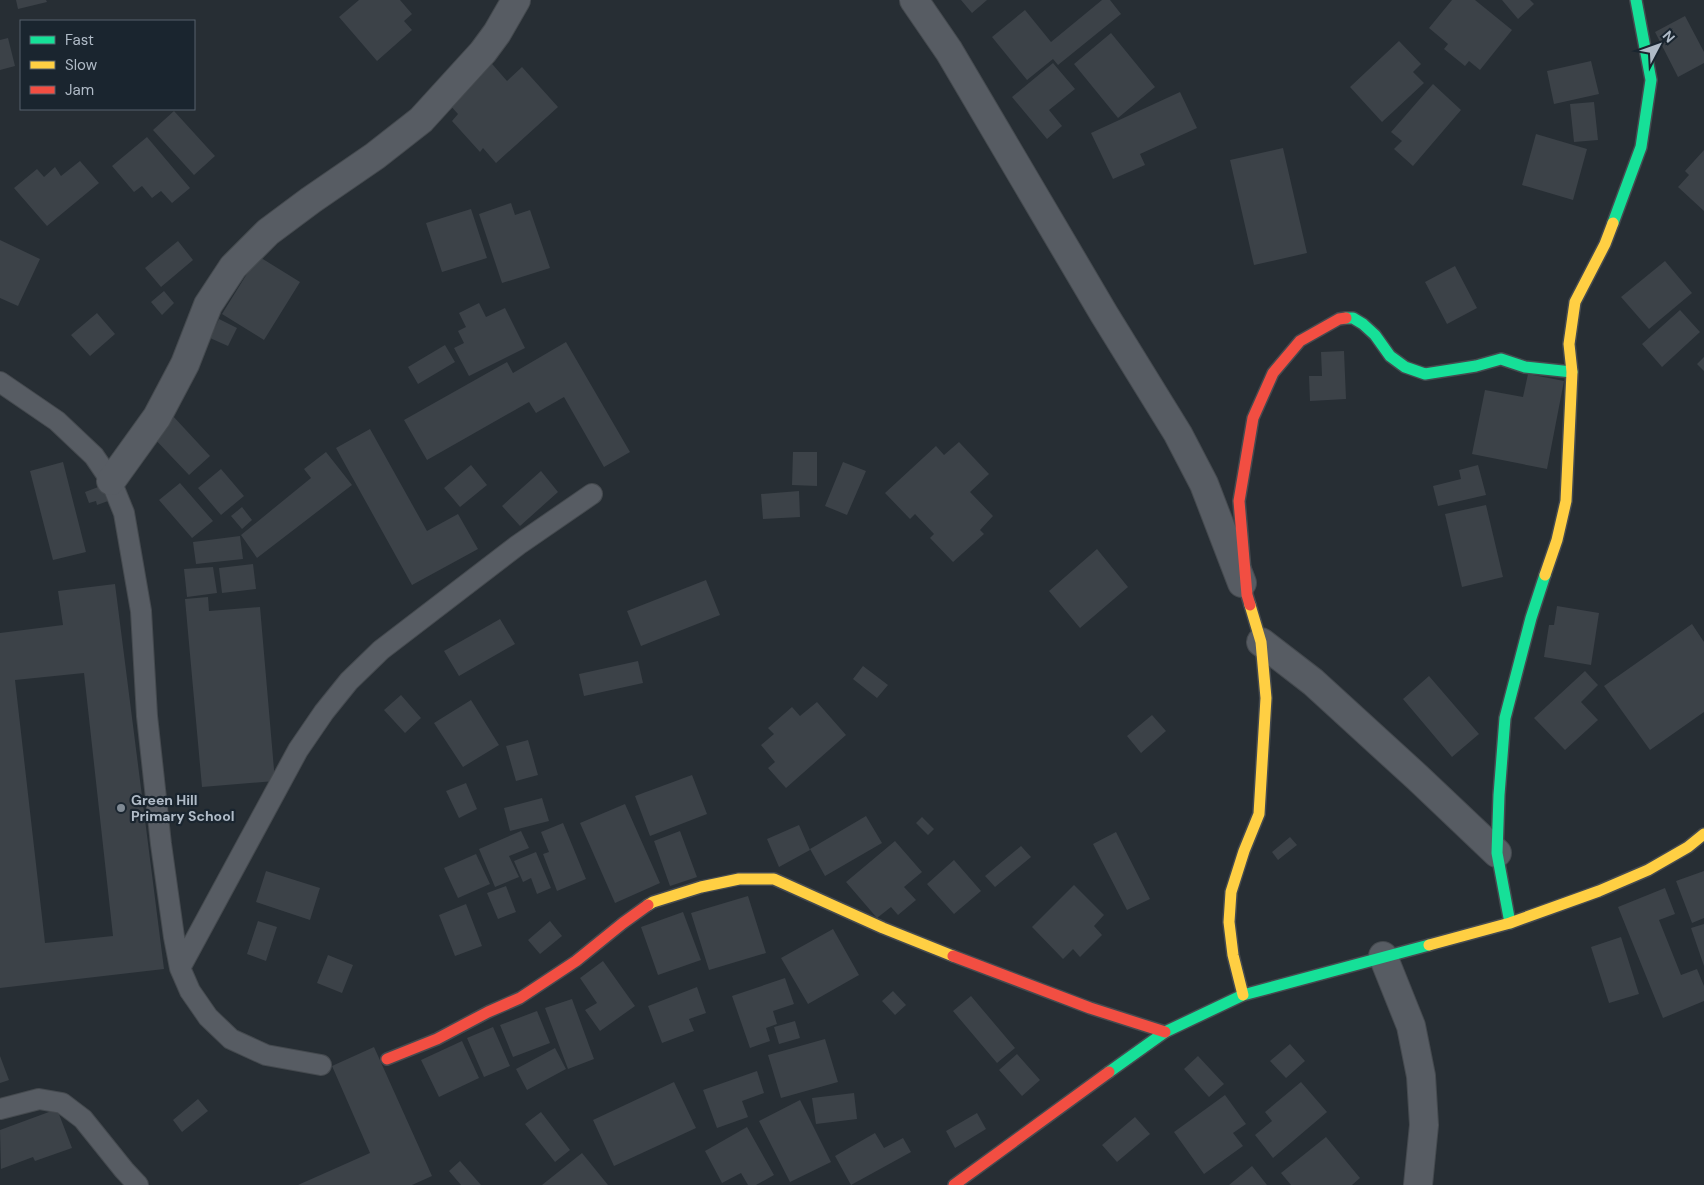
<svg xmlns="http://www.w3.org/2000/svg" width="1704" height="1185" font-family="'DM Sans',sans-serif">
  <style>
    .building { fill: #3c4248; fill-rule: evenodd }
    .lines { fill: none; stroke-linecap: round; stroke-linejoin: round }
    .lane-casing { stroke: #454a4f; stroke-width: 22 }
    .street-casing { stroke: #454a4f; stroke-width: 30 }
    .fast-casing { stroke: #454a4f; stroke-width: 14 }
    .slow-casing { stroke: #454a4f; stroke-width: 14 }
    .jam-casing { stroke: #454a4f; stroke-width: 14 }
    .lane { stroke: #575c63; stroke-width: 20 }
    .street { stroke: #575c63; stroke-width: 28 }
    .fast { stroke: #16e098; stroke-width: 11 }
    .slow { stroke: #ffcf43; stroke-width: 11 }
    .jam { stroke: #f24e42; stroke-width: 11 }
    .poi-dot { fill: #808a94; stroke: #1a252f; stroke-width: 2 }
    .labels { text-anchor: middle; stroke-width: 4.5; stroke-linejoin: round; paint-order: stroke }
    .poi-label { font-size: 14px; font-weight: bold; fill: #b0bbc7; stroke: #1a252f; text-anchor: start }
  </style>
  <rect width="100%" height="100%" fill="#272e34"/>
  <path class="building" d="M16 0H46L47 2 18 9Z
    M359 0H400L412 14 404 21 412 30 377 61 339 17Z
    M961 0H987L972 13Z
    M1102 0H1110L1121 14 1058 65 1053 59 1027 80 992 37 1025 10 1051 42Z
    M1452 0H1475L1512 30 1480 70 1469 61 1465 66 1444 49 1448 44 1429 28Z
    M1502 0H1530L1534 4 1518 19Z
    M1685 16 1704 52V63L1678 77 1655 32Z
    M1111 33 1155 87 1118 118 1074 64Z
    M8 38 15 66 0 70V40Z
    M1399 41 1421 64 1413 72 1424 83 1382 122 1350 87Z
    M486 57 507 81 522 67 558 107 496 163 483 148 480 152 452 121 458 114 448 103Z
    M1591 61 1599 94 1554 104 1547 71Z
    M1053 63 1075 89 1049 110 1062 126 1047 139 1012 97Z
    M1433 84 1461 110 1413 166 1394 149 1402 141 1391 132Z
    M1180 92 1197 128 1140 154 1145 165 1113 179 1091 133Z
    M1594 102 1598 140 1574 142 1570 104Z
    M174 111 215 156 194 175 153 130Z
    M1536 134 1587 149 1573 200 1522 185Z
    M147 137 190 188 172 203 161 191 152 198 142 186 134 192 112 166Z
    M1283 148 1307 253 1254 265 1230 160Z
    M1704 150V211L1678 187 1689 175 1685 171Z
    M80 161 99 183 47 226 14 188 37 169 44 177 55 167 61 176Z
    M511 203 515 215 530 210 550 268 502 283 479 214Z
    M471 209 487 258 442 272 426 223Z
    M0 240 40 259 18 306 0 298Z
    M178 241 193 260 161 287 145 268Z
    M258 256 300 282 264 340 222 314Z
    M1665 261 1692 293 1649 329 1621 297Z
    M1455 266 1477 308 1447 324 1425 282Z
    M164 291 174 303 162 315 151 302Z
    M479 303 486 317 505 308 525 348 469 376 454 348 464 343 458 331 466 327 459 313Z
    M1680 310 1700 332 1662 367 1642 344Z
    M97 313 115 334 90 356 71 335Z
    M219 319 237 328 228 346 210 338Z
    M566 342 630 452 604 467 564 397 536 413 529 402 427 460 404 420 507 362 513 373Z
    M445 345 455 362 418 384 408 367Z
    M1344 351 1346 399 1310 401 1309 376H1322L1321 352Z
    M1704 357V371L1697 364Z
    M1528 374 1564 381 1547 469 1472 454 1485 390 1523 397Z
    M172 415 210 456 189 475 151 435Z
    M370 429 427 531 458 514 478 549 412 585 336 448Z
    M959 442 989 474 970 492 993 516 980 530 984 534 953 562 930 538 934 534 915 514 910 519 885 493 936 446 944 455Z
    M326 452 352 485 257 558 241 535 311 478 304 469Z
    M793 452H817V486L792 485Z
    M63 462 86 552 53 560 30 471Z
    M843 462 866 471 847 515 825 506Z
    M471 465 487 485 460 507 444 488Z
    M1478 465 1486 495 1438 506 1433 486 1461 479 1459 470Z
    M221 469 244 496 221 515 198 488Z
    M541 471 558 492 520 526 502 506Z
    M180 483 213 521 192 538 159 500Z
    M101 486 108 501 97 505 96 501 89 503 85 492Z
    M799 491 800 517 763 519 761 494Z
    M1486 505 1503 577 1462 587 1445 514Z
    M242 507 252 520 242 529 231 516Z
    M240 536 243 559 196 564 193 542Z
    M1097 549 1128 587 1080 628 1049 591Z
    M253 564 256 589 222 593 219 568Z
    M213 567 217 593 187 597 184 569Z
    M706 580 720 615 641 646 627 611Z
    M115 584 164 969 0 988V633L63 625 58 591ZM84 673 113 936 45 943 15 680Z
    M208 597 209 611 260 607 275 781 202 787 185 599Z
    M1557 606 1599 613 1591 665 1544 657 1549 625H1554Z
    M500 619 515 644 459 676 444 651Z
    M1692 624 1704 642V712L1650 750 1604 686Z
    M638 661 643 683 584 696 579 674Z
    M863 666 888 685 877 698 853 679Z
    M1585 671 1598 685 1581 702 1598 720 1565 750 1534 718Z
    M1429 676 1479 734 1452 757 1403 699Z
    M401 695 421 718 405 733 384 710Z
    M471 700 499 745 463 767 434 723Z
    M817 702 846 735 786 788 768 768 775 762 761 745 774 734 768 728 792 707 800 716Z
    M1152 715 1166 731 1141 753 1127 736Z
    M528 740 538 775 516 781 506 746Z
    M692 775 707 814 650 836 635 796Z
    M466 783 477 809 459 818 446 791Z
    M542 798 549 821 510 831 504 808Z
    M625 804 660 883 615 903 580 823Z
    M866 816 882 843 825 876 810 849Z
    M922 817 934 829 928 835 916 823Z
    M563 823 586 879 557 891 543 854 549 852 541 832Z
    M799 825 810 850 779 867 767 839Z
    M521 831 529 848 509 856 519 877 495 887 479 849Z
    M680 831 697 877 670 886 654 841Z
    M1116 832 1150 899 1127 910 1093 844Z
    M1290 837 1297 845 1278 860 1272 852Z
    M895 841 922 872 904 887 916 900 898 915 891 907 877 918 846 882Z
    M1021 846 1031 857 995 887 985 876Z
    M536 852 551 888 537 894 531 878 523 882 514 861Z
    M476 854 490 884 458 898 444 868Z
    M954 860 981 891 954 914 927 884Z
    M266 871 320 888 310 920 256 902Z
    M1704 871V918L1692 923 1676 881Z
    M1074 885 1104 915 1094 926 1102 935 1080 957 1073 949 1063 959 1032 927Z
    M506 886 516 912 498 919 487 893Z
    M1665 888 1675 914 1659 920 1681 975 1697 969 1704 986V1001L1663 1018 1618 907Z
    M748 896 766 953 709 970 691 913Z
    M466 904 482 946 455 956 439 915Z
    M683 912 701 960 658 975 641 927Z
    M258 921 277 927 266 961 247 954Z
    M550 921 562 936 540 954 528 940Z
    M1704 924V966L1691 928Z
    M833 929 859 975 808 1004 781 958Z
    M1621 937 1639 994 1609 1003 1591 947Z
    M328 955 353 965 342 993 317 983Z
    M603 961 635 1006 600 1031 585 1010 597 1003 580 978Z
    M785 978 794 1004 773 1011 777 1024 766 1028 770 1041 750 1048 732 996Z
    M697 987 706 1013 689 1019 694 1031 662 1043 648 1006Z
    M893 991 906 1005 895 1015 882 1001Z
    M971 996 1015 1048 997 1063 953 1011Z
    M572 999 594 1059 568 1069 545 1008Z
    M537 1011 550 1043 513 1057 500 1025Z
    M795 1021 800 1038 779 1044 774 1027Z
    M493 1027 510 1066 484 1077 467 1038Z
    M825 1039 838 1082 781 1098 768 1055Z
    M462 1041 479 1078 439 1097 421 1060Z
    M1290 1044 1305 1061 1286 1078 1270 1061Z
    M374 1047 432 1176 412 1185H298L370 1153 332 1066Z
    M555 1048 566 1069 527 1090 516 1069Z
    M1017 1054 1040 1080 1022 1096 999 1070Z
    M0 1056 9 1080 0 1083Z
    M1198 1056 1224 1084 1209 1097 1184 1069Z
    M757 1071 764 1093 742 1101 748 1117 717 1128 703 1090Z
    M674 1082 696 1128 614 1166 593 1120Z
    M1301 1082 1327 1112 1273 1158 1255 1135 1272 1121 1265 1112Z
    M854 1093 857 1119 816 1124 812 1098Z
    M1225 1095 1246 1124 1233 1133 1243 1146 1204 1174 1174 1132Z
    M198 1099 208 1111 182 1132 173 1120Z
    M800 1100 831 1162 790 1182 759 1121Z
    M57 1109 72 1148 35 1161 33 1157 1 1169 0 1130Z
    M541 1112 570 1150 555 1162 525 1124Z
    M977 1113 986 1129 955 1148 946 1131Z
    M1135 1117 1150 1134 1117 1162 1102 1145Z
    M747 1127 774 1175 756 1185H748L741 1173 722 1183 705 1151Z
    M875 1133 884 1148 903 1138 911 1152 851 1185 835 1156Z
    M1326 1137 1360 1178 1352 1185H1291L1281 1173Z
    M582 1153 608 1185H542Z
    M460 1161 481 1185H461L449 1171Z
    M1252 1166 1267 1185H1229Z"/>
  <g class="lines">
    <g class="lane-casing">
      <path id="lane" d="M0 382 57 421 94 456 111 481 124 513 141 611 147 716 161 844 174 937 180 968 190 991 208 1017 231 1039 266 1055 321 1065
        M180 968 298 750 324 712 349 681 381 650 518 545 592 494
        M0 1109 39 1099 62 1103 83 1119 124 1170 138 1185"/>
    </g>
    <g class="street-casing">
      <path id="street" d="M914 0 949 51 1104 314 1178 434 1204 484 1242 583
        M111 481 157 417 185 364 208 305 233 267 268 232 311 200 375 156 421 120 483 52 497 33 516 0
        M1261 642 1313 682 1418 778 1497 853
        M1383 956 1411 1026 1421 1076 1424 1125 1418 1185"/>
    </g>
    <g class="fast-casing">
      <path id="fast" d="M1613 223 1641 147 1651 80 1636 0
        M1346 318H1353L1363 324 1375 335 1390 356 1405 367 1425 374 1476 366 1501 359 1525 367 1572 372
        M1510 923 1497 853 1499 795 1505 718 1531 618 1545 575
        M1109 1072 1165 1032 1243 995 1429 945"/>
    </g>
    <g class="slow-casing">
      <path id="slow" d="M1545 575 1557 540 1566 501 1572 372 1569 344 1575 302 1605 244 1613 223
        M648 905 653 902 701 887 739 879H774L883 928 953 956
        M1429 945 1510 923 1599 891 1648 870 1688 847 1704 834
        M1243 995 1233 955 1229 922 1231 892 1244 851 1259 814 1266 698 1261 642 1250 605"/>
    </g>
    <g class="jam-casing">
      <path id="jam" d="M1250 605 1247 595 1239 501 1253 418 1273 373 1300 341 1339 319 1346 318
        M953 956 1090 1008 1165 1032
        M387 1059 437 1039 488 1012 520 998 576 961 623 923 648 905
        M954 1185 1109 1072"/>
    </g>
    <use href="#lane" class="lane"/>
    <use href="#street" class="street"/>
    <use href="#fast" class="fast"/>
    <use href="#slow" class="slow"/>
    <use href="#jam" class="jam"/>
  </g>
  <circle class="poi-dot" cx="121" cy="808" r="5"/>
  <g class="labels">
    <g class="poi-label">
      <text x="131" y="805">Green Hill<tspan x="131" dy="16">Primary School</tspan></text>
    </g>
  </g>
  <rect x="20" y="20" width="175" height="90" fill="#1a252f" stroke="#56616c"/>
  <rect x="30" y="36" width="25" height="8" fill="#16e098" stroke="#56616c"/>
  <text x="65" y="45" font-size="15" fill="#b0bbc7">Fast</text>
  <rect x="30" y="61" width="25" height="8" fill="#ffcf43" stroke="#56616c"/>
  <text x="65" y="70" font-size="15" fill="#b0bbc7">Slow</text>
  <rect x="30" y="86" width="25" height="8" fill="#f24e42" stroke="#56616c"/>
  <text x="65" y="95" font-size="15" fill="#b0bbc7">Jam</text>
  <g transform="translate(1659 45) rotate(49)" stroke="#1a252f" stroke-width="4" paint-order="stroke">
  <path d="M0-4L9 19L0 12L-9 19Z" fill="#b0bbc7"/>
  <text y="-8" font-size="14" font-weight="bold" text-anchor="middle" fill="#b0bbc7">N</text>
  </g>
</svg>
